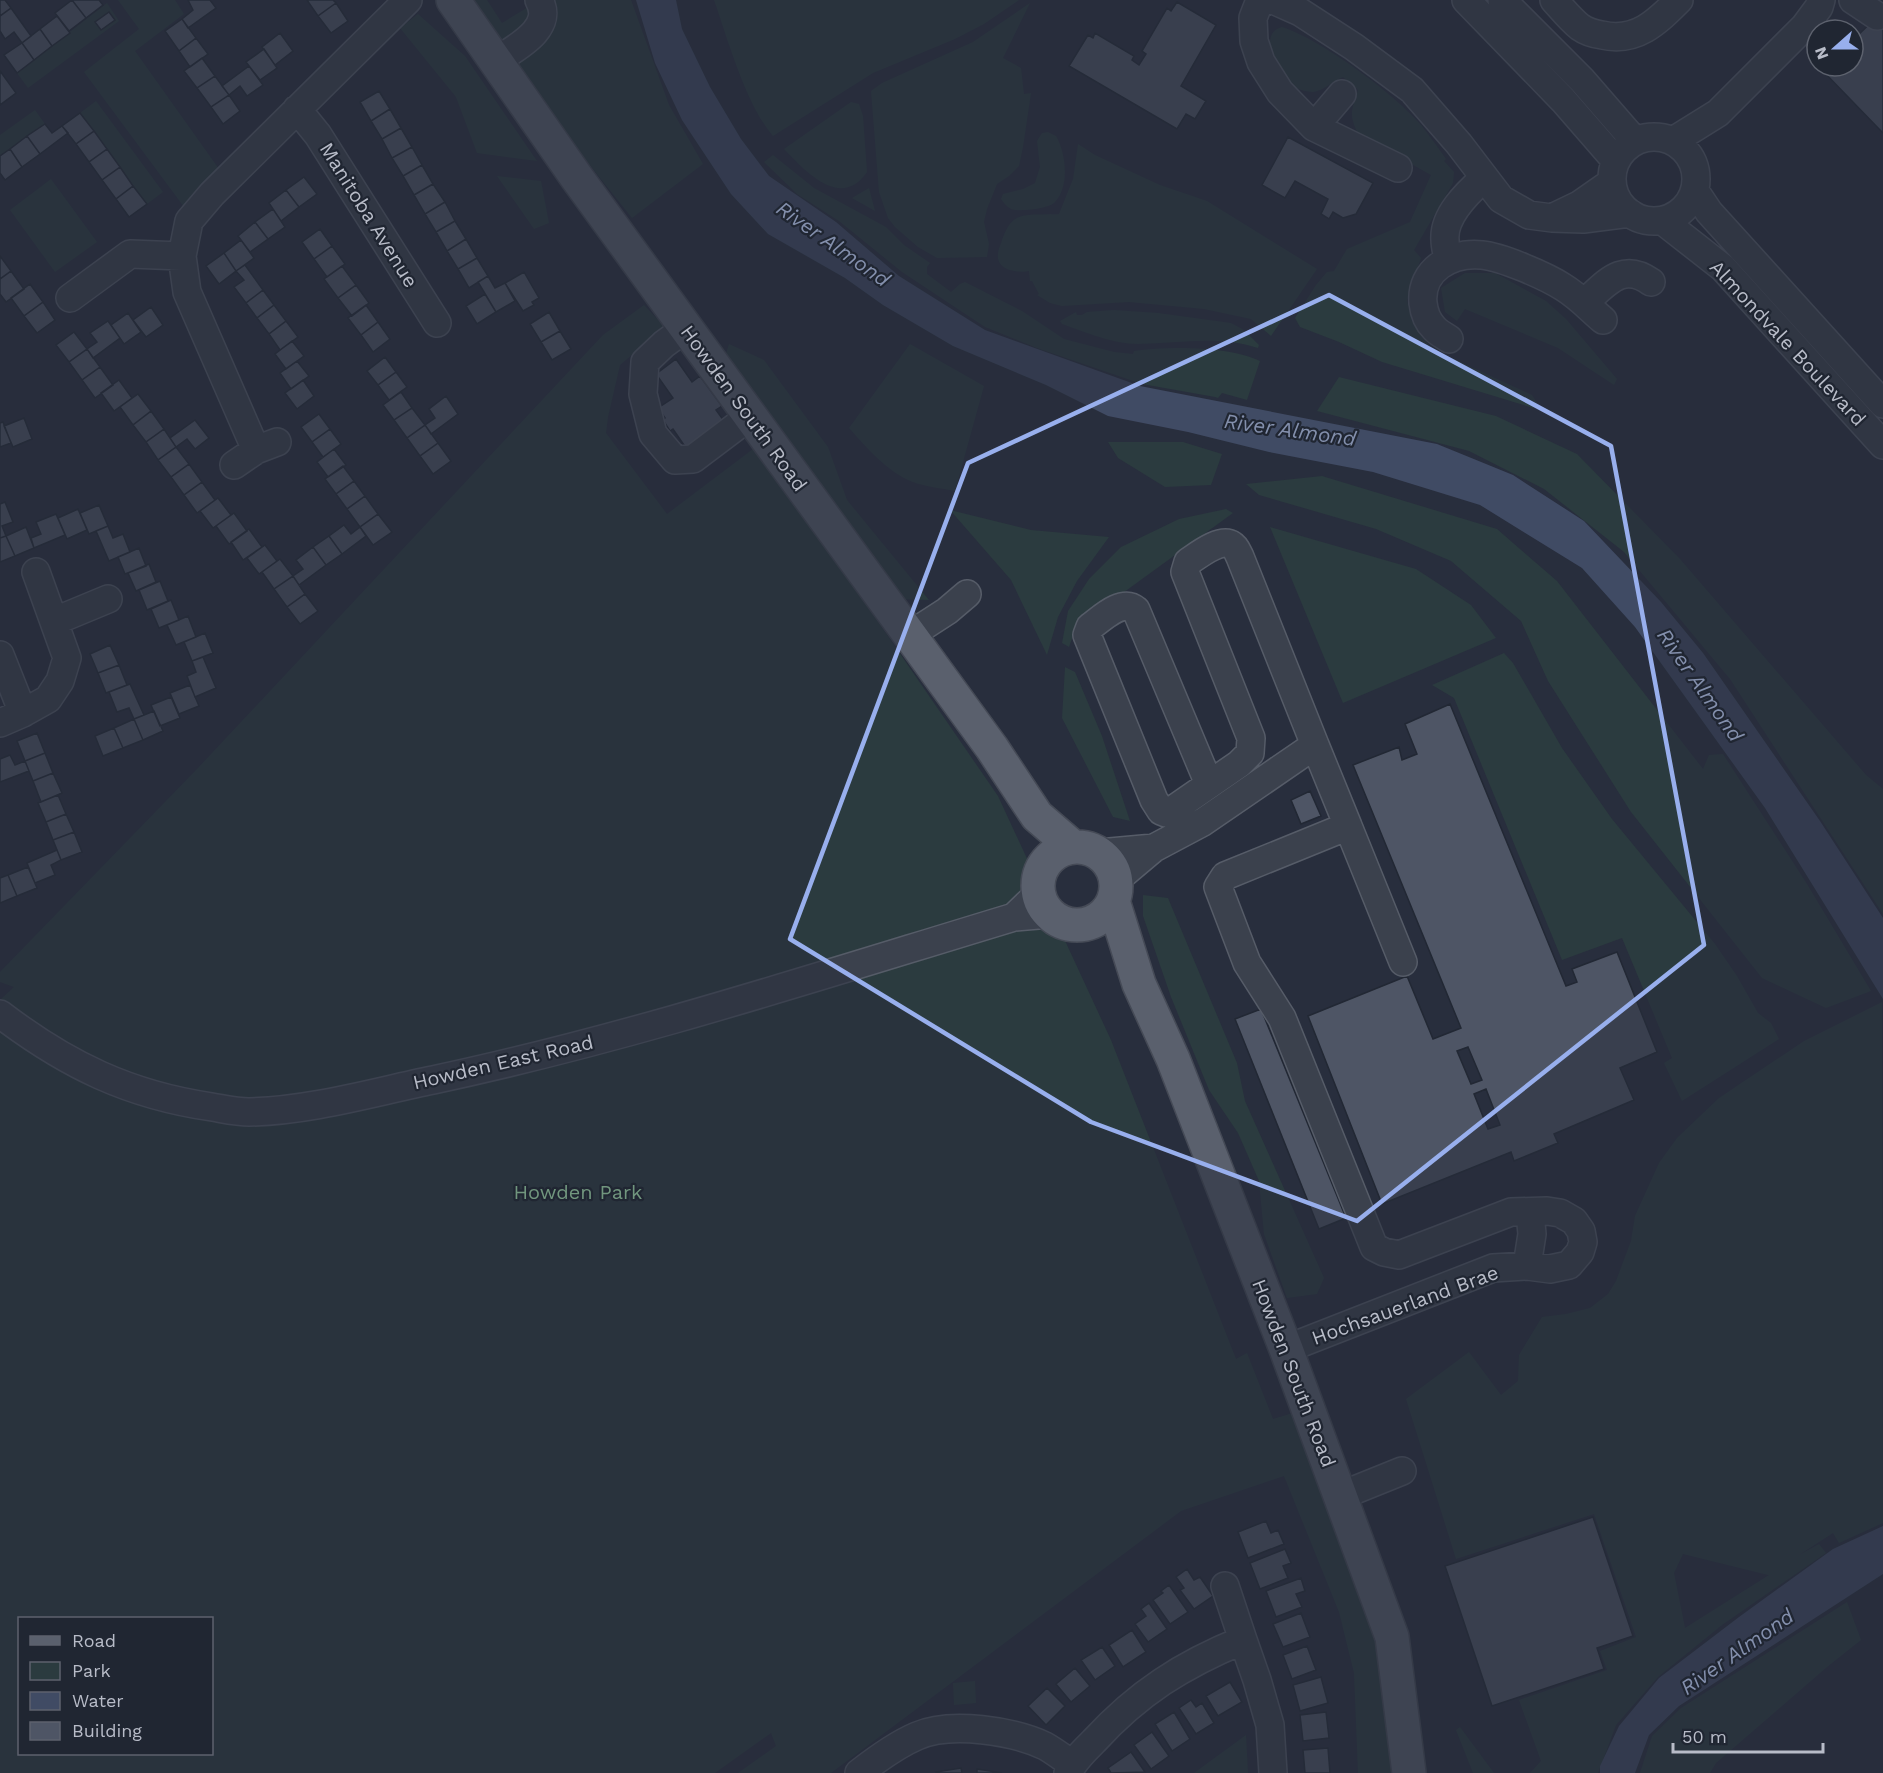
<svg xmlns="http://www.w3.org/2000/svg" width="1883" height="1773" font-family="'Work Sans',sans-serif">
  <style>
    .green { fill: #2b3b3f; fill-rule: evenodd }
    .water { fill: #404b64 }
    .building { fill: #4e5565; stroke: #222834; stroke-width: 1.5; fill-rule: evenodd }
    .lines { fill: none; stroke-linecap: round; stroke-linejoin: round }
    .minor-casing { stroke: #565c68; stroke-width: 30 }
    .major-casing { stroke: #454a56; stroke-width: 36 }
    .minor { stroke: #3b414d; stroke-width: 27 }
    .major { stroke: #5a606d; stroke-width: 33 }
    .marked { fill: none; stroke: #98afed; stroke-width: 4.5; stroke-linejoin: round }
    .labels { text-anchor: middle; stroke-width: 4.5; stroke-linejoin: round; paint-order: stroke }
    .street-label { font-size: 20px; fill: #b8bcc8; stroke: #202632 }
    .park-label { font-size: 20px; fill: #71967e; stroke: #202632 }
    .water-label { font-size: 21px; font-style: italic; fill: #838fac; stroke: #202632 }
  </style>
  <rect width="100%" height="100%" fill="#282e3d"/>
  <path class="green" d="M118 0H175L184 14 135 51 219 169 184 207 84 72 139 29Z
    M463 0H487L502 23 535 3 532 25 499 52Z
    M549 0H631L669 105 703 164 632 218 508 63Z
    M714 0H1019L984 24 955 39 873 73 773 136C746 105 728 40 714 0Z
    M107 3 119 21 28 88 17 73Z
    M1030 3 1003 58 1021 68 1024 94 1031 93 1023 147 1019 166 1009 176 997 184 987 209 984 222 989 244 987 257 937 258 918 247 895 227 888 218 879 192 871 91 882 83 973 42Z
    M418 14 465 56 537 161 477 153 456 97 400 28Z
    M1282 27C1320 39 1395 94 1421 125 1430 136 1438 148 1446 159L1444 161 1454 172 1453 183 1414 250 1421 258 1407 300 1412 321 1421 336 1429 345 1443 354 1532 395 1537 403 1533 408 1382 362 1339 342 1300 327 1295 318 1316 285 1327 272 1334 271 1347 249 1410 222 1431 175 1358 134C1348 112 1352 111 1358 90L1343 77C1333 81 1325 90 1313 92 1305 92 1293 88 1287 82 1275 70 1258 33 1282 27Z
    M96 101 163 192 147 204 80 113Z
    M851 102 859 104 863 116 867 172C841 210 806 172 784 149Z
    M35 110 45 124 0 156V135Z
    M1048 132 1056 136C1066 153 1070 186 1055 202 1049 209 1019 212 1011 209 1006 206 1004 203 1001 199L1003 194 1023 189 1035 183 1040 167 1037 141 1042 133Z
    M1078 144 1095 155 1160 185 1207 201 1317 269 1271 336 1251 319 1204 309 1129 302 1062 306 1050 303 1037 295 1039 294 1032 281H1030L1029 271C1018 273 996 271 998 254 998 250 1001 244 1002 240 1005 232 1009 222 1017 218 1025 213 1049 215 1059 214L1073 179Z
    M773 155 814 188 886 227 904 245 930 263 927 267V274L951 292 960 284 965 282 1022 311 1064 339 1114 352 1133 354 1134 351C1169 346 1229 346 1260 361L1247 400 1222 393 1218 398 1215 397 1142 384 1037 348 985 327 902 272 839 221 797 194 764 162Z
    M497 176 541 181 549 223 534 229Z
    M51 179 97 242 55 272 10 210Z
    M869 188 875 211 852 198Z
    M1465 273H1495L1546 301 1566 319 1617 379 1614 385 1558 348 1465 309 1457 321 1445 312 1441 288Z
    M644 305 665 327 620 365 608 417 606 433 667 514 757 446 998 796 1111 1040 1236 1359 1247 1353 1273 1419 1293 1413C1322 1487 1353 1560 1374 1637 1385 1678 1389 1730 1392 1773H1358L1354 1673 1339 1612 1284 1476 1181 1511 831 1773H738L776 1746 771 1733 715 1773H0V1000L14 987 0 982V972L198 768 603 335ZM20 1618H212V1754H20Z
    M1114 310 1158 313 1231 323 1244 330 1259 345 1258 348C1219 335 1179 343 1138 344 1113 344 1085 332 1062 324L1060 321 1076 312 1077 315H1082L1087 312Z
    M729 344 764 360 828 447 847 500 929 600 896 599 724 360Z
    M910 344 984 386 955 491C941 488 926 487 913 482 887 472 867 448 849 428Z
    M1339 377 1496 416 1577 454 1680 559 1866 775 1883 789V914L1730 679 1624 552 1544 489 1469 451 1317 411Z
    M1108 442H1183L1222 454 1211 485 1165 487 1118 458Z
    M1322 476 1497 529 1557 581 1703 769 1709 755 1723 754 1807 884 1871 991 1826 1008 1762 978 1631 812 1548 681 1521 621 1451 561 1376 529 1259 495 1246 484Z
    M1226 509 1233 513 1076 627 1069 647 1062 643 1068 611 1089 579 1121 547 1179 519Z
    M950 510 1031 530 1109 537 1077 581 1058 617 1047 655 1011 580Z
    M1270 527 1416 569 1471 605 1496 638 1343 703Z
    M1504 653 1513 663 1562 748 1612 819 1715 944 1737 976 1758 1013 1771 1023 1779 1039 1682 1101 1664 1063 1672 1058 1622 938 1562 960 1454 698 1432 685Z
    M1065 667 1075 672 1102 736 1130 821 1113 817 1062 718Z
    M1143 895 1168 898 1237 1063 1245 1101 1324 1278 1317 1294 1287 1298 1264 1234 1259 1181 1238 1133 1209 1090 1171 997 1143 916Z
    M1882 1002 1883 1523 1839 1543 1833 1533 1799 1555 1819 1544 1826 1553 1722 1625 1658 1677 1616 1725 1598 1773H1530L1541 1761 1519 1700 1607 1670 1600 1651 1636 1637 1594 1514 1456 1559 1406 1399 1469 1352 1501 1395 1518 1381 1519 1355 1542 1317 1566 1314 1590 1308 1608 1294 1616 1281 1631 1241 1635 1216 1659 1163 1677 1138 1719 1098 1804 1041ZM1683 1554 1768 1575H1769L1685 1628 1674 1573Z
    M1847 1602 1861 1640 1827 1667 1716 1763 1710 1773H1640L1652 1736 1681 1708Z
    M975 1681 976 1703 954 1705 953 1683Z
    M1460 1727 1494 1773H1473L1456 1730Z
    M1246 1735 1248 1773H1194Z"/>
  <path class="water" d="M636 0H676L682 29 710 87 741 139 769 176 836 222 899 276 985 330 1140 386 1437 444 1513 475 1584 521 1661 602 1703 653 1820 821 1883 918V999L1765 808 1635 627 1582 568 1480 505 1373 472 1269 452 1188 432 1108 416 1046 385 953 346 883 305 845 278 768 234 731 194 682 120 655 63Z
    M1883 1526V1574L1679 1706 1649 1735 1635 1773H1600V1766L1619 1726 1659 1678 1739 1617 1833 1549Z"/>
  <path class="building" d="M0 0H5L11 8 0 16Z
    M72 0 86 18 69 31 55 13Z
    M72 0H99L103 5 86 18Z
    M188 0H210L216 8 188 28 182 19 193 10Z
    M307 0H333L336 3 318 16Z
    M1177 2 1216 25 1181 86 1206 101 1195 119 1186 114 1177 129 1069 66 1088 35 1093 38 1095 33 1134 56 1132 60 1139 65 1146 54 1142 51 1167 8 1171 11Z
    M336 3 348 21 331 33 318 16Z
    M11 8 31 36 22 43 14 32 5 39 0 31V16Z
    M1883 11V133L1822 70 1826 66H1853V40Z
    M109 12 115 20 101 30 95 22Z
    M57 16 70 33 52 46 40 29Z
    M182 19 196 38 179 51 165 31Z
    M40 29 52 46 34 60 22 43Z
    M280 33 293 51 275 65 262 47Z
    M196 38 208 54 190 67 179 51Z
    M22 43 34 60 17 73 4 55Z
    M264 49 277 68 260 80 246 62Z
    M202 58 215 76 197 88 184 71Z
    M249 66 263 85 247 96 240 86 229 95 222 86Z
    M0 71 16 93 0 105Z
    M215 76 229 95 211 107 197 88Z
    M379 91 390 109 371 121 360 102Z
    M229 95 240 111 223 124 211 107Z
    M390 109 401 128 382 139 371 121Z
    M80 113 94 131 76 144 62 126Z
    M45 124 52 133 62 126 68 133 40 154 27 136Z
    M401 128 412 147 392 158 382 139Z
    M94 131 107 149 89 162 76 144Z
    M27 136 40 154 22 167 10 149Z
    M1288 137 1373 183 1356 214 1343 218 1333 212 1329 219 1321 214 1328 199 1295 181 1285 198 1262 185Z
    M412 147 422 165 403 176 392 158Z
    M10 149 22 167 5 180 0 173V156Z
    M107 149 120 167 102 180 89 162Z
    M422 165 433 184 414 195 403 176Z
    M120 167 133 186 116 199 102 180Z
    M304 177 317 194 299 207 286 190Z
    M433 184 445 202 425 214 414 195Z
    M133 186 147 204 129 217 116 199Z
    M286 190 299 207 281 221 269 203Z
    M445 202 455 221 436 232 425 214Z
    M273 209 285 227 268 239 255 222Z
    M455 221 466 239 447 251 436 232Z
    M255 222 268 239 250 252 238 236Z
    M320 229 332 246 314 259 302 242Z
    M466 239 477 258 458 269 447 251Z
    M241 240 254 258 236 271 224 253Z
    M332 246 345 264 327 277 314 259Z
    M224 253 236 271 219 284 206 266Z
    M0 256 11 271 0 279Z
    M477 258 488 276 469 288 458 269Z
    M245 265 263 290 246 303 234 287 244 280 236 271Z
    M342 266 356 285 338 298 324 279Z
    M11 271 24 289 6 302 0 294V279Z
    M524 272 539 298 532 302 534 305 523 311 505 283Z
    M488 276 495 288 505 283 515 301 496 312 478 282Z
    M30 284 43 302 24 316 11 298Z
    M356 285 369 303 352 316 338 298Z
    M263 290 274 305 257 318 246 303Z
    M485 294 496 312 477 324 466 306Z
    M43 302 55 320 37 333 24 316Z
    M274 305 286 321 269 334 257 318Z
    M366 305 378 322 361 335 348 318Z
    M151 307 163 325 146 337 133 320Z
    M549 312 560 331 541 342 530 324Z
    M128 313 141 332 124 344 111 325Z
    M108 321 120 338 93 358 87 349 97 342 90 333Z
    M286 321 298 337 280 350 269 334Z
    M378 322 390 339 373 352 361 335Z
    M560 331 571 349 552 360 541 342Z
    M74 332 87 349 69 362 56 345Z
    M292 341 304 356 286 369 275 354Z
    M87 349 100 367 82 380 69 362Z
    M385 357 396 372 378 385 367 371Z
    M676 359 692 382 700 376 722 406 716 410 724 421 686 448 673 429 670 431 663 420 665 418 658 408 673 398 656 374Z
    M297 361 309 376 291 389 280 373Z
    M100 367 113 385 95 398 82 380Z
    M396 372 407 387 389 400 378 385Z
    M119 380 132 398 114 411 101 393Z
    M303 380 314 396 297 409 285 393Z
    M401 392 412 408 394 420 383 405Z
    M138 394 151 411 133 425 120 407Z
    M446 396 458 414 431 434 425 425 435 418 429 409Z
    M412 408 425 425 407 438 394 420Z
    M151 411 164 429 146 442 133 425Z
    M319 414 330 429 312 442 301 427Z
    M24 418 32 439 13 447 4 426Z
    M195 420 209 438 195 449 187 439 176 447 170 438Z
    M3 422 11 443 0 447V423Z
    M425 425 438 443 420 456 407 438Z
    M164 429 176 447 158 460 146 442Z
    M330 429 341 444 323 457 312 442Z
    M438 443 451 461 433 474 420 456Z
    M176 447 189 464 171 477 158 460Z
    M334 449 346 465 328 477 317 462Z
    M189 464 202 482 184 495 171 477Z
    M343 466 354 481 336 494 325 479Z
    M354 481 365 496 347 509 336 494Z
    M202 482 215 500 197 513 184 495Z
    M365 496 378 514 360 527 347 509Z
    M218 498 231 515 213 528 200 511Z
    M5 502 13 522 2 526 6 536 0 538V504Z
    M99 505 108 526 89 534 80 513Z
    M78 509 87 530 67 539 58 518Z
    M234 513 247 531 229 544 216 526Z
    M56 514 65 535 34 548 31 538 41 534 36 522Z
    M378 514 392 532 373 545 360 527Z
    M344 525 351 534 360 527 366 536 342 554 329 536Z
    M108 526 113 538 123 534 130 552 109 561 96 531Z
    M26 527 34 548 15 556 6 536Z
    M249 529 262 547 243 560 231 542Z
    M6 536 15 556 0 562V538Z
    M329 536 342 554 326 565 313 547Z
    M265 545 277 561 259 574 247 558Z
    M313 547 326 565 299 585 293 576 303 569 296 560Z
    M139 548 146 566 125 574 118 557Z
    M280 559 293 576 274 589 262 572Z
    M149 564 156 582 136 591 128 573Z
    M293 576 305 594 287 607 274 589Z
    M160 581 168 601 147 610 139 590Z
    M305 594 318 611 300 624 287 607Z
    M171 600 179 620 159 628 151 609Z
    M188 616 196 637 176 645 167 625Z
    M205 633 213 653 192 661 184 642Z
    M110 645 119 665 98 673 90 654Z
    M203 657 216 688 195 697 187 676 196 672 192 661Z
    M119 665 127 685 106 693 98 673Z
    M130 684 144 715 134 719 129 708 117 712 109 692Z
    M190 685 199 706 179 714 170 693Z
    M171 697 180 718 160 726 151 705Z
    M1450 704 1566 986 1577 982 1572 969 1617 952 1657 1052 1620 1068 1634 1100 1554 1134 1558 1143 1514 1161 1511 1152 1382 1204 1308 1016 1407 976 1433 1039 1461 1028 1353 765 1399 747 1402 760 1417 754 1405 724ZM1468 1047 1482 1080 1471 1084 1457 1051ZM1486 1089 1500 1125 1488 1129 1474 1094Z
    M154 711 163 731 143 740 134 719Z
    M134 719 143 740 123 748 114 728Z
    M114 728 123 748 103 756 95 736Z
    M37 733 45 753 25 761 17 741Z
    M45 753 53 773 33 781 25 761Z
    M10 755 15 765 25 761 29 771 0 782V759Z
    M53 773 62 793 41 802 33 781Z
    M1310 791 1321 816 1301 824 1291 800Z
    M58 795 66 814 46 822 38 803Z
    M66 814 74 832 53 840 46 822Z
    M74 832 82 852 61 860 53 840Z
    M57 850 61 860 51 865 55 875 35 883 27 863Z
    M28 867 37 888 17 896 8 875Z
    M8 875 17 896 0 903V878Z
    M1261 1009 1346 1218 1319 1229 1235 1019Z
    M1593 1517 1633 1636 1597 1648 1604 1669 1492 1706 1445 1566Z
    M1266 1521 1271 1533 1278 1530 1284 1544 1248 1558 1238 1532Z
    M1285 1549 1291 1563 1283 1566 1288 1578 1260 1589 1250 1563Z
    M1187 1569 1194 1580 1200 1577 1213 1596 1194 1609 1180 1590 1184 1588 1176 1577Z
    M1301 1578 1305 1591 1296 1594 1302 1607 1276 1617 1266 1591Z
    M1169 1585 1188 1612 1170 1624 1153 1600 1163 1593 1161 1591Z
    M1149 1603 1167 1629 1148 1642 1135 1624 1146 1616 1141 1609Z
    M1301 1613 1310 1637 1283 1647 1273 1624Z
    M1132 1630 1146 1652 1123 1667 1109 1645Z
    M1307 1646 1316 1670 1292 1679 1283 1655Z
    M1102 1647 1115 1666 1095 1680 1081 1660Z
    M1075 1668 1090 1686 1071 1702 1056 1684Z
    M1321 1677 1328 1703 1300 1711 1293 1685Z
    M1230 1682 1242 1702 1218 1716 1206 1696Z
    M1047 1688 1065 1706 1046 1725 1028 1706Z
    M1191 1700 1196 1707 1202 1703 1214 1723 1196 1734 1179 1708Z
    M1174 1712 1190 1739 1172 1751 1155 1724Z
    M1326 1712 1329 1738 1303 1741 1300 1715Z
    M1152 1732 1169 1756 1151 1769 1134 1745Z
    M1328 1748 1330 1773H1305L1303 1750Z
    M1131 1752 1145 1772 1111 1773 1108 1768Z
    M961 1768 962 1773H937L936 1772Z
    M977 1769 990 1771 1002 1773H977Z"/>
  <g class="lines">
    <g class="minor-casing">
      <path id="minor" d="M1260 0 1253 18 1254 41 1261 62 1280 92 1314 127 1398 168
        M1273 0 1300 12 1354 47 1412 90 1459 144 1501 199 1529 215 1552 218 1583 219 1630 213
        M1466 0 1563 100 1616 161
        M1502 0 1582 80 1635 141
        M1554 0C1562 9 1571 20 1580 27 1587 32 1595 34 1602 35 1636 43 1657 22 1679 0
        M1853 0 1877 16
        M496 61C515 48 555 29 539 0
        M297 109 318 135 437 323
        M1314 127 1342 94
        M1612 179a42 42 0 1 1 84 0a42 42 0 1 1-84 0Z
        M1673 141 1718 113 1805 26 1819 7 1821 0
        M1695 191 1709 212 1883 404
        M1554 217 1579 205 1612 182
        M1663 221 1723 268 1883 445
        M182 256 187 292 256 450 277 442
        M1448 259C1447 253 1445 247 1445 240 1443 216 1467 193 1484 178
        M70 298 130 254 182 256 189 221 212 194 408 0
        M1584 303C1606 284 1622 261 1651 282
        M686 328 664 344 645 362 643 394 653 434 675 460 693 459 750 416
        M1449 339C1445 336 1438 333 1434 328 1428 322 1424 312 1423 303 1420 270 1451 252 1482 255 1502 257 1546 276 1563 287 1578 296 1590 309 1603 320
        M234 465 256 450
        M55 621 108 599
        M910 635 947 611 967 594
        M0 655 23 713
        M0 723 23 713 48 699 60 681 67 658 36 572
        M1315 745 1348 826
        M1099 853 1154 848
        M1116 880 1154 848 1203 822 1315 745 1240 557C1238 553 1236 547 1232 545 1221 537 1197 556 1188 562L1185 572 1251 738 1250 753 1239 764 1171 811 1166 813 1161 811 1154 800 1087 635 1090 627C1101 619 1122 598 1136 610L1209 784
        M1014 917 1039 893
        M0 1014C67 1065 129 1095 212 1107 224 1109 237 1112 249 1112 310 1111 374 1092 433 1080 630 1038 822 975 1014 917L1050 914
        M1527 1266 1532 1234 1530 1213
        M1286 1349 1493 1268 1527 1266 1550 1269 1569 1265 1580 1252 1583 1242 1581 1231 1574 1221 1560 1213 1547 1211 1511 1212 1399 1255 1384 1252 1374 1247 1282 1018 1247 963 1218 887 1225 876 1348 826 1403 962
        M1340 1496 1402 1471
        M1243 1640 1257 1680 1270 1725 1273 1773
        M859 1773C877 1759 896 1745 917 1736 951 1721 1013 1731 1045 1746 1054 1751 1063 1758 1072 1764
        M1068 1773C1074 1760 1084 1751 1094 1741 1138 1693 1182 1665 1243 1640L1225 1586"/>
    </g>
    <g class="major-casing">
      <path id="major" d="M453 0 577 178 992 748 1037 816 1073 847
        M1038 886a39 39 0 1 1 78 0a39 39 0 1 1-78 0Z
        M1113 901 1139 984 1173 1059 1286 1349 1392 1637 1409 1773"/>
    </g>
    <use href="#minor" class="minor"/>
    <use href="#major" class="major"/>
  </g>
  <path d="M0 0H1883V1773H0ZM1329 295 1611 446 1704 945 1357 1221 1091 1122 790 939 968 463Z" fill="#282e3d" fill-opacity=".55" fill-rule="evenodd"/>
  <path class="marked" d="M1329 295 1611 446 1704 945 1357 1221 1091 1122 790 939 968 463Z"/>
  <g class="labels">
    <g class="street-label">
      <text transform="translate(369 215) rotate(58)" y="7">Manitoba Avenue</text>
      <text transform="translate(1788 343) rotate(47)" y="7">Almondvale Boulevard</text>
      <text transform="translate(744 408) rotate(54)" y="7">Howden South Road</text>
      <text transform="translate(503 1062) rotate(-13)" y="7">Howden East Road</text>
      <text transform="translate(1405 1305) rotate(-20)" y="7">Hochsauerland Brae</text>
      <text transform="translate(1294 1373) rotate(69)" y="7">Howden South Road</text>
    </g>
    <g class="park-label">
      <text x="578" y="1199">Howden Park</text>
    </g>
    <g class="water-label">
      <text transform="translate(833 244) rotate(35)" y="7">River Almond</text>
      <text transform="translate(1290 430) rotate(8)" y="7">River Almond</text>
      <text transform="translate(1700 685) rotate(55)" y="7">River Almond</text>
      <text transform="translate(1737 1652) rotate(-35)" y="7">River Almond</text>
    </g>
  </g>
  <rect x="18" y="1617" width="195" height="138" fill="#202632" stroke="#5d626e" stroke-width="1.5"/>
  <rect x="30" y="1636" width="30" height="9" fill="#5a606d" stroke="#5d626e" stroke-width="1.5"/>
  <text x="72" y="1647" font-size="18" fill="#b8bcc8">Road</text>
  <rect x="30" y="1662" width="30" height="18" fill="#2b3b3f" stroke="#5d626e" stroke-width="1.5"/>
  <text x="72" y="1677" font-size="18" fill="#b8bcc8">Park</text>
  <rect x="30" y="1692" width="30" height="18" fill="#404b64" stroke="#5d626e" stroke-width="1.5"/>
  <text x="72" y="1707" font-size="18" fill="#b8bcc8">Water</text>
  <rect x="30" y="1722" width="30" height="18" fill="#4e5565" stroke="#5d626e" stroke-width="1.5"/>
  <text x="72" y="1737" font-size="18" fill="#b8bcc8">Building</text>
  <g transform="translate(1835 48) rotate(249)"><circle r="28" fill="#202632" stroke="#5d626e" stroke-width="1.5"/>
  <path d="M0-4.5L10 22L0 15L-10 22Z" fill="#98afed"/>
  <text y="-9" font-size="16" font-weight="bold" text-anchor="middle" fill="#b8bcc8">N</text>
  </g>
  <path d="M1673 1743v9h150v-9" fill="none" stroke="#b8bcc8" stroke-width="3"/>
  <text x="1682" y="1743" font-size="18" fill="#b8bcc8" stroke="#202632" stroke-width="4.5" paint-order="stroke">50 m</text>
</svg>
